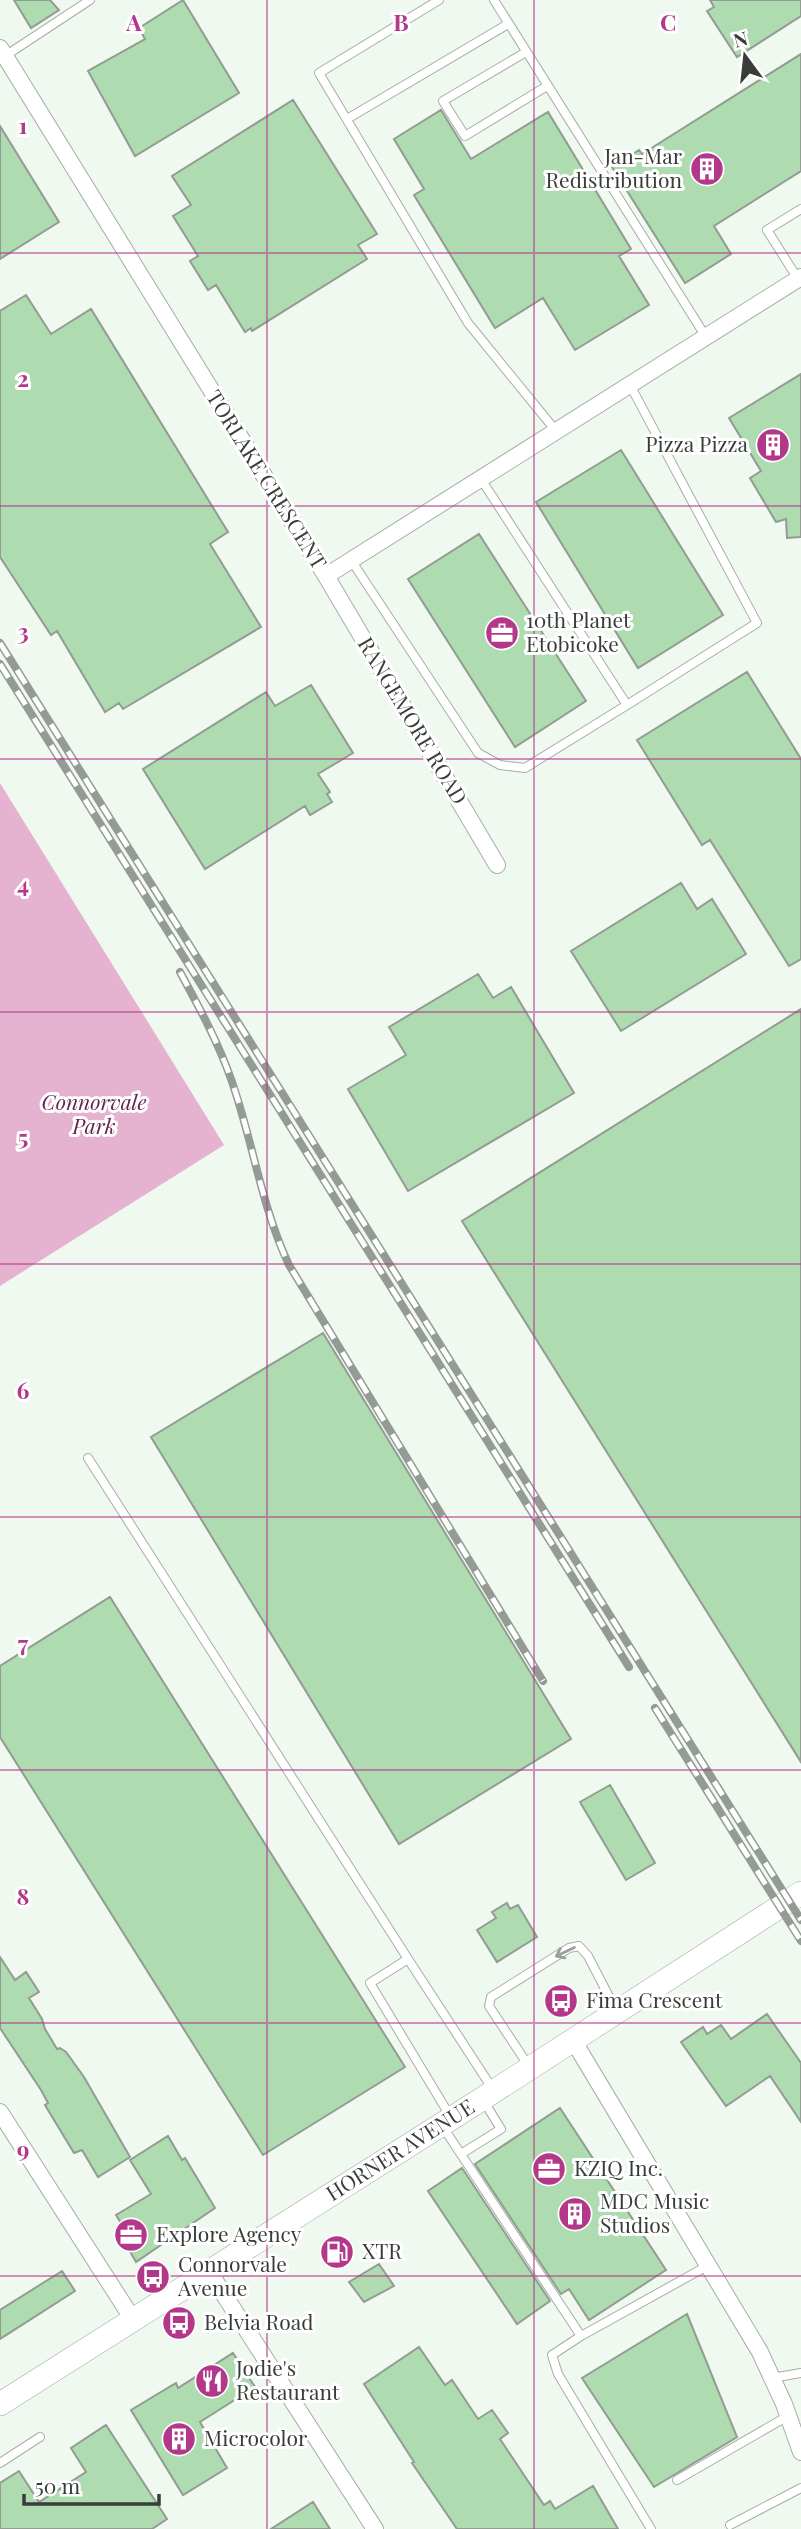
<svg xmlns="http://www.w3.org/2000/svg" width="801" height="2529" font-family="'Playfair Display',serif">
  <style>
    .green { fill: #e5b3cf }
    .building { fill: #aedcb0; stroke: #929c92; stroke-width: 2 }
    .lines { fill: none; stroke-linecap: round; stroke-linejoin: round }
    .lane-casing { stroke: #a5aea5; stroke-width: 10 }
    .street-casing { stroke: #a5aea5; stroke-width: 18 }
    .secondary-casing { stroke: #a5aea5; stroke-width: 24 }
    .lane { stroke: #fff; stroke-width: 8 }
    .street { stroke: #fff; stroke-width: 16 }
    .secondary { stroke: #fff; stroke-width: 23 }
    .rail-casing { stroke: #949b94; stroke-width: 8 }
    .rail { stroke: #fff; stroke-width: 5; stroke-dasharray: 16; stroke-linecap: butt }
    .oneway { stroke: #9c9e9c }
    .grid { fill: none; stroke: #b3388a; stroke-width: 2; stroke-opacity: 0.55 }
    .labels { text-anchor: middle; stroke-width: 6; stroke-linejoin: round; paint-order: stroke }
    .poi-label { font-size: 21px; fill: #393d39; stroke: #fff; text-anchor: start }
    .street-label { font-size: 21px; fill: #393d39; stroke: #fff }
    .park-label { font-size: 21px; font-style: italic; fill: #65244e; stroke: #fff }
    .grid-label { font-size: 23px; text-anchor: middle; font-weight: bold; fill: #b3388a; stroke: #fff; stroke-width: 6; stroke-linejoin: round; paint-order: stroke }
  </style>
  <rect width="100%" height="100%" fill="#eff9ef"/>
  <path class="green" d="M0 783 224 1145 0 1286Z"/>
  <path class="building" d="M14 0H50L59 10 31 28Z
    M183 0 239 93 135 156 88 71 145 39 139 28Z
    M710 0H801V16L737 57 707 11 714 7Z
    M801 54V171L714 226 731 254 685 283 612 167 639 150 642 154Z
    M293 100 377 234 358 245 367 259 252 331 251 328 245 332 216 285 208 290 190 261 198 256 173 216 191 205 172 176Z
    M441 110 471 159 548 112 631 249 619 256 649 305 575 350 543 298 495 328 414 195 424 189 394 139Z
    M0 126 59 222 0 259Z
    M26 295 51 334 91 309 228 532 210 544 261 627 123 709 119 703 105 712 57 631 51 635 0 557V311Z
    M801 374V537L787 538 786 519 776 522 750 478 761 471 729 418Z
    M621 450 723 615 638 668 536 502Z
    M479 534 586 701 515 747 408 579Z
    M747 672 801 759V959L789 966 710 840 702 845 637 740Z
    M311 685 353 753 318 774 330 792 327 794 332 802 310 815 305 806 205 869 143 769 266 692 275 706Z
    M681 883 697 909 712 899 746 954 621 1031 571 951Z
    M478 974 493 998 511 987 574 1093 408 1191 348 1089 406 1055 389 1027Z
    M801 1009V1762L462 1221Z
    M323 1333 571 1739 399 1844 151 1437Z
    M110 1597 405 2067 263 2155 0 1737V1666Z
    M610 1785 655 1863 626 1880 580 1802Z
    M507 1903 510 1909 518 1905 537 1937 497 1962 477 1930 496 1918 492 1912Z
    M0 1957 15 1980 26 1972 39 1992 29 1998 42 2019 45 2029 57 2049 60 2048 66 2052 84 2077 130 2157 98 2177 82 2150 74 2153 45 2105 48 2103 41 2090 0 2028Z
    M767 2014 801 2063V2122L770 2076 726 2106 681 2042 703 2027 707 2034 721 2025 731 2039Z
    M560 2108 666 2270 589 2320 569 2289 561 2294 475 2164Z
    M168 2136 182 2160 185 2158 215 2208 136 2262 128 2248 134 2244 116 2215 151 2194 130 2160Z
    M462 2168 550 2301 517 2324 428 2191Z
    M379 2264 394 2286 364 2302 349 2282Z
    M62 2271 75 2291 0 2339V2310Z
    M687 2314 737 2437 654 2487 582 2378Z
    M419 2347 445 2385 452 2380 478 2419 492 2410 508 2433 500 2439 544 2505 550 2501 555 2509 593 2486 618 2529H457L412 2463 414 2462 364 2384Z
    M233 2353 255 2387 200 2422 227 2468 183 2495 131 2410 176 2383 178 2388Z
    M106 2425 167 2519 152 2529H0V2483L19 2471 39 2502 86 2472 71 2448Z
    M313 2502 330 2529H271Z"/>
  <g class="lines">
    <g class="lane-casing">
      <path id="lane" d="M439 0 319 73 468 323 556 431
        M494 0 706 337
        M526 52 443 101 465 136 547 86
        M5 56 90 0
        M347 119 508 24
        M798 279 767 230 801 209
        M481 479 627 705 757 623 630 385
        M351 560 478 753 500 765 525 768 627 705
        M88 1458 408 1959 370 1983 450 2116
        M408 1959 492 2088
        M528 2065 489 2006 491 1997 569 1948 579 1946 588 1956 616 2010
        M443 2127 581 2336 709 2265
        M461 2154 501 2129 483 2100
        M581 2336 552 2355 558 2374 651 2529
        M772 2378 801 2373
        M0 2463 40 2437
        M677 2480 788 2416
        M730 2525 801 2488"/>
    </g>
    <g class="street-casing">
      <path id="street" d="M0 48 326 576 497 865
        M326 576 801 277
        M573 2040 760 2352 784 2404 801 2452
        M0 2112 132 2318
        M210 2273 375 2529"/>
    </g>
    <g class="secondary-casing">
      <g id="secondary">
        <path id="s1" d="M0 2404 482 2099 801 1893"/>
      </g>
    </g>
    <use href="#lane" class="lane"/>
    <use href="#street" class="street"/>
    <use href="#secondary" class="secondary"/>
    <g class="rail-casing">
      <path id="rail" d="M0 643 801 1920
        M0 664 629 1667
        M180 972C199 1007 218 1042 231 1079 253 1141 261 1206 289 1265L543 1681
        M655 1708 801 1941"/>
    </g>
    <use href="#rail" class="rail"/>
  </g>
  <defs><path id="oneway-shaft" d="M-6 0H5M1.5-3L5.5 0L1.5 3" fill="none" stroke-width="1.6" stroke-linecap="round" stroke-linejoin="round" transform="scale(1.75)"/></defs>
  <use class="oneway" href="#oneway-shaft" transform="translate(565 1952) rotate(154)"/>
  <path class="grid" d="M267 0V2529M534 0V2529M0 253H801M0 506H801M0 759H801M0 1012H801M0 1264H801M0 1517H801M0 1770H801M0 2023H801M0 2276H801"/>
  <defs>
    <g id="building-disc" transform="scale(1.75)"><circle r="9.5" fill="#b3388a" stroke="#fff"/><path d="M-4-6H4V6H1V3H-1V6H-4ZM-2.5-4.3h1.7v1.8h-1.7ZM.8-4.3h1.7v1.8H.8ZM-2.5-1h1.7V.8h-1.7ZM.8-1h1.7V.8H.8Z" fill="#fff"/></g>
    <g id="office-disc" transform="scale(1.75)"><circle r="9.5" fill="#b3388a" stroke="#fff"/><path d="M-6-3h4V-5.5h4V-3h4V5H-6ZM-1-4.5V-3h2v-1.5ZM-6 0V1H6V0Z" fill="#fff"/></g>
    <g id="bus-disc" transform="scale(1.75)"><circle r="9.5" fill="#b3388a" stroke="#fff"/><path d="M-5-6H5V4H4V6H2V4H-2V6H-4V4H-5ZM-3.5-4V0h7V-4ZM-3.5 1.2v1.5H-2V1.2ZM2 1.2v1.5H3.5V1.2Z" fill="#fff"/></g>
    <g id="fuel-disc" transform="scale(1.75)"><circle r="9.5" fill="#b3388a" stroke="#fff"/><path d="M-5.5-6h7V0h2V4h1.3V-2.5L3-4.5l.8-.8L6-3V5H2.5V1h-1V6h-7ZM-4.2-4.7v3.2H.2V-4.7Z" fill="#fff"/></g>
    <g id="restaurant-disc" transform="scale(1.75)"><circle r="9.5" fill="#b3388a" stroke="#fff"/><path d="M-5-6h1v4h1v-4h1v4h1v-4h1v5L-1.5 .5V6h-2V.5L-5-1ZM5-6V6H3V1.5H1.5Q1.5-4 5-6Z" fill="#fff"/></g>
  </defs>
  <g fill-rule="evenodd">
    <use href="#building-disc" x="707" y="169"/>
    <use href="#building-disc" x="773" y="445"/>
    <use href="#office-disc" x="502" y="633"/>
    <use href="#bus-disc" x="561" y="2001"/>
    <use href="#office-disc" x="549" y="2169"/>
    <use href="#building-disc" x="575" y="2214"/>
    <use href="#office-disc" x="131" y="2235"/>
    <use href="#fuel-disc" x="337" y="2252"/>
    <use href="#bus-disc" x="153" y="2277"/>
    <use href="#bus-disc" x="179" y="2323"/>
    <use href="#restaurant-disc" x="212" y="2381"/>
    <use href="#building-disc" x="179" y="2439"/>
  </g>
  <g class="labels">
    <g class="poi-label">
      <text x="682" y="164" text-anchor="end">Jan-Mar<tspan x="682" dy="24">Redistribution</tspan></text>
      <text x="748" y="452" text-anchor="end">Pizza Pizza</text>
      <text x="526" y="628">10th Planet<tspan x="526" dy="24">Etobicoke</tspan></text>
      <text x="586" y="2008">Fima Crescent</text>
      <text x="574" y="2176">KZIQ Inc.</text>
      <text x="600" y="2209">MDC Music<tspan x="600" dy="24">Studios</tspan></text>
      <text x="156" y="2242">Explore Agency</text>
      <text x="362" y="2259">XTR</text>
      <text x="178" y="2272">Connorvale<tspan x="178" dy="24">Avenue</tspan></text>
      <text x="204" y="2330">Belvia Road</text>
      <text x="236" y="2376">Jodie's<tspan x="236" dy="24">Restaurant</tspan></text>
      <text x="204" y="2446">Microcolor</text>
    </g>
    <g class="street-label">
      <text transform="translate(266 480) rotate(58)" y="7">TORLAKE CRESCENT</text>
      <text transform="translate(412 721) rotate(59)" y="7">RANGEMORE ROAD</text>
      <text dy="7" stroke="none"><textPath href="#s1" startOffset="474">HORNER AVENUE</textPath></text>
    </g>
    <g class="park-label">
      <text x="94" y="1110">Connorvale<tspan x="94" dy="24">Park</tspan></text>
    </g>
  </g>
  <g class="grid-label">
    <text x="134" y="31">A</text>
    <text x="401" y="31">B</text>
    <text x="668" y="31">C</text>
    <text x="23" y="134">1</text>
    <text x="23" y="387">2</text>
    <text x="23" y="640">3</text>
    <text x="23" y="893">4</text>
    <text x="23" y="1146">5</text>
    <text x="23" y="1399">6</text>
    <text x="23" y="1652">7</text>
    <text x="23" y="1905">8</text>
    <text x="23" y="2158">9</text>
  </g>
  <g transform="translate(745 56) rotate(345)" stroke="#ffffff" stroke-width="5" paint-order="stroke">
  <path d="M0-5L12 26L0 18L-12 26Z" fill="#393d39"/>
  <text y="-10" font-size="19" font-weight="bold" text-anchor="middle" fill="#393d39">N</text>
  </g>
  <path d="M24 2494v10h135v-10" fill="none" stroke="#393d39" stroke-width="3.5"/>
  <text x="35" y="2494" font-size="21" fill="#393d39" stroke="#ffffff" stroke-width="5" paint-order="stroke">50 m</text>
</svg>
